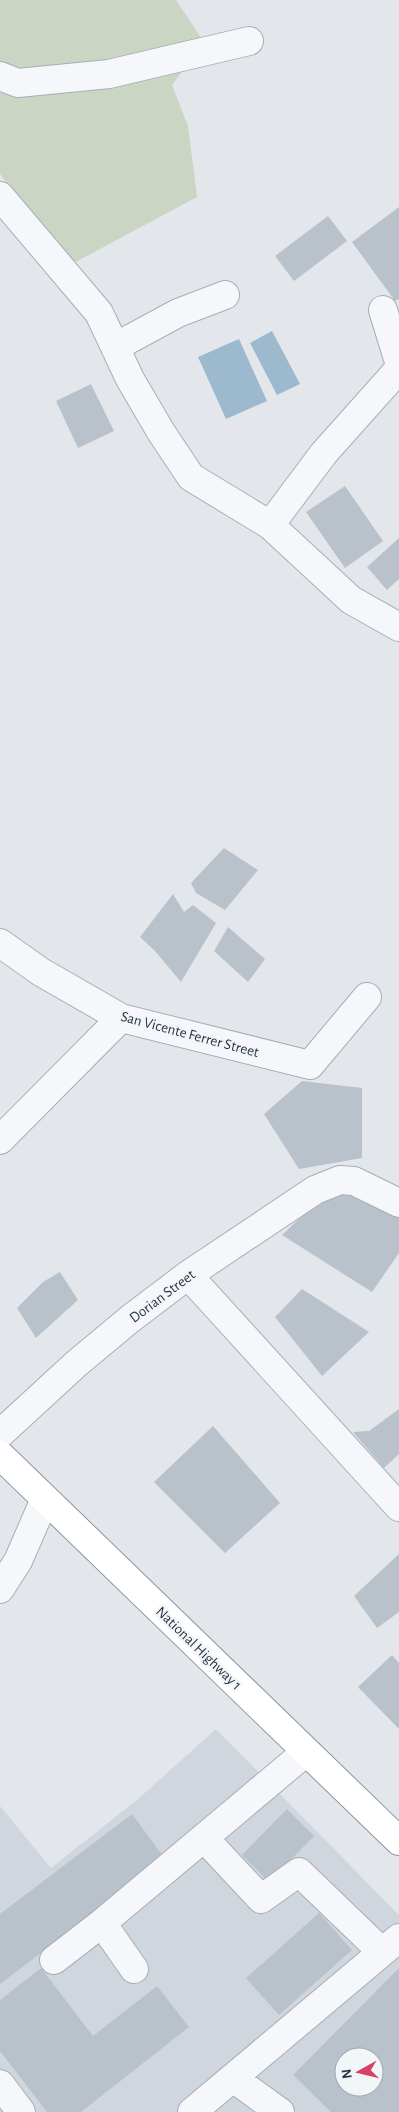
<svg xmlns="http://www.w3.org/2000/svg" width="399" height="2112" font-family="'Alegreya Sans',sans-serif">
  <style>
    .built { fill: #d0d6de; fill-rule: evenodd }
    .green { fill: #cad6c3 }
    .water { fill: #9cb9ce }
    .building { fill: #b9c1ca; fill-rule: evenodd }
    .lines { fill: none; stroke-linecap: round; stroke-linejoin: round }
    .minor-casing { stroke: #a7aeb7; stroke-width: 30 }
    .highway-casing { stroke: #8996a3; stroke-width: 30 }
    .minor { stroke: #f6f7fa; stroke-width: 28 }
    .highway { stroke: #fff; stroke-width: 28 }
    .labels { text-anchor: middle; stroke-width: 5; stroke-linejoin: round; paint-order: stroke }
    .street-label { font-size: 15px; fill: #293645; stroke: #f3f6f9 }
  </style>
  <rect width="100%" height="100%" fill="#e3e7ec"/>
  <path class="built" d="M216 1729 399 1915V2112H0V1806L51 1868 138 1799ZM344 2057H374V2087H344Z"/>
  <path class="green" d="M0 0H176L204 42 172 85 188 126 197 197 72 264 0 174Z"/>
  <path class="water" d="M272 331 300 384 277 395 250 343Z
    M239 339 267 401 226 419 198 357Z"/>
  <path class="building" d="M399 207V299L395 301 352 242Z
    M328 216 347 241 294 281 275 256Z
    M91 384 114 431 78 448 56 401Z
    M345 486 383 541 345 568 306 512Z
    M399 538V579L387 590 367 567Z
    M224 848 258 870 225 910 196 893 191 883Z
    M173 894 184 912 193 905 216 923 181 982 155 951 140 937Z
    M228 927 265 959 248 982 214 951Z
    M302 1081 362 1088V1158L299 1169 264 1114Z
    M340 1180 399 1216V1253L372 1292 282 1235Z
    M60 1272 78 1300 36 1338 17 1308 43 1282Z
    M302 1289 369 1332 322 1376 275 1317Z
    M399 1409V1454L384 1468 353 1432 369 1431Z
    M213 1426 280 1503 225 1553 154 1482Z
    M399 1554V1612L377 1628 354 1596Z
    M392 1655 399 1663V1729L358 1687Z
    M287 1809 314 1836 269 1882 242 1855Z
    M132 1814 165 1859 0 1984V1914Z
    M319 1913 352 1950 279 2015 246 1978Z
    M41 1968 93 2036 157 1986 189 2027 81 2112H47L0 2051V2000Z
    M399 1968V2112H331L293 2075ZM344 2057H374V2087H344Z"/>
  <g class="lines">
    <g class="minor-casing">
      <path id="minor" d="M0 76 18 83 109 74 249 41
        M0 196 99 313 130 379 161 432 191 477 270 525 351 600 399 627
        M383 310 399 362
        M115 347 178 313 225 295
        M270 525 324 453 399 369
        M0 943 41 972 121 1018 310 1065 367 997
        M0 1140 121 1018
        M188 1275 399 1507
        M0 1434 76 1364 130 1319 188 1275 315 1190 340 1180 354 1181 399 1203
        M0 1589 18 1561 45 1499
        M204 1838 261 1899 299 1872 382 1952
        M102 1923 134 1969
        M54 1960 102 1923 306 1752
        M233 2078 280 2112
        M0 2084 21 2112
        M192 2112 399 1938"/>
    </g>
    <g class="highway-casing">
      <path id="highway" d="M0 1455 399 1841"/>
    </g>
    <use href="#minor" class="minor"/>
    <use href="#highway" class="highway"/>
  </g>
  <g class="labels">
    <g class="street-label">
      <text transform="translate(190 1034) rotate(15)" y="5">San Vicente Ferrer Street</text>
      <text transform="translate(162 1296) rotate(-37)" y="5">Dorian Street</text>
      <text transform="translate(199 1648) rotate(44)" y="5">National Highway 1</text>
    </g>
  </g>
  <g transform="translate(359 2072) rotate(262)"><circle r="24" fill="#f3f6f9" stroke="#a2a9b1"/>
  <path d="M0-4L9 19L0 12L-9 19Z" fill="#d74167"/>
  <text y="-8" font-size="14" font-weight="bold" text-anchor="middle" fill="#293645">N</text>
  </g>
</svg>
